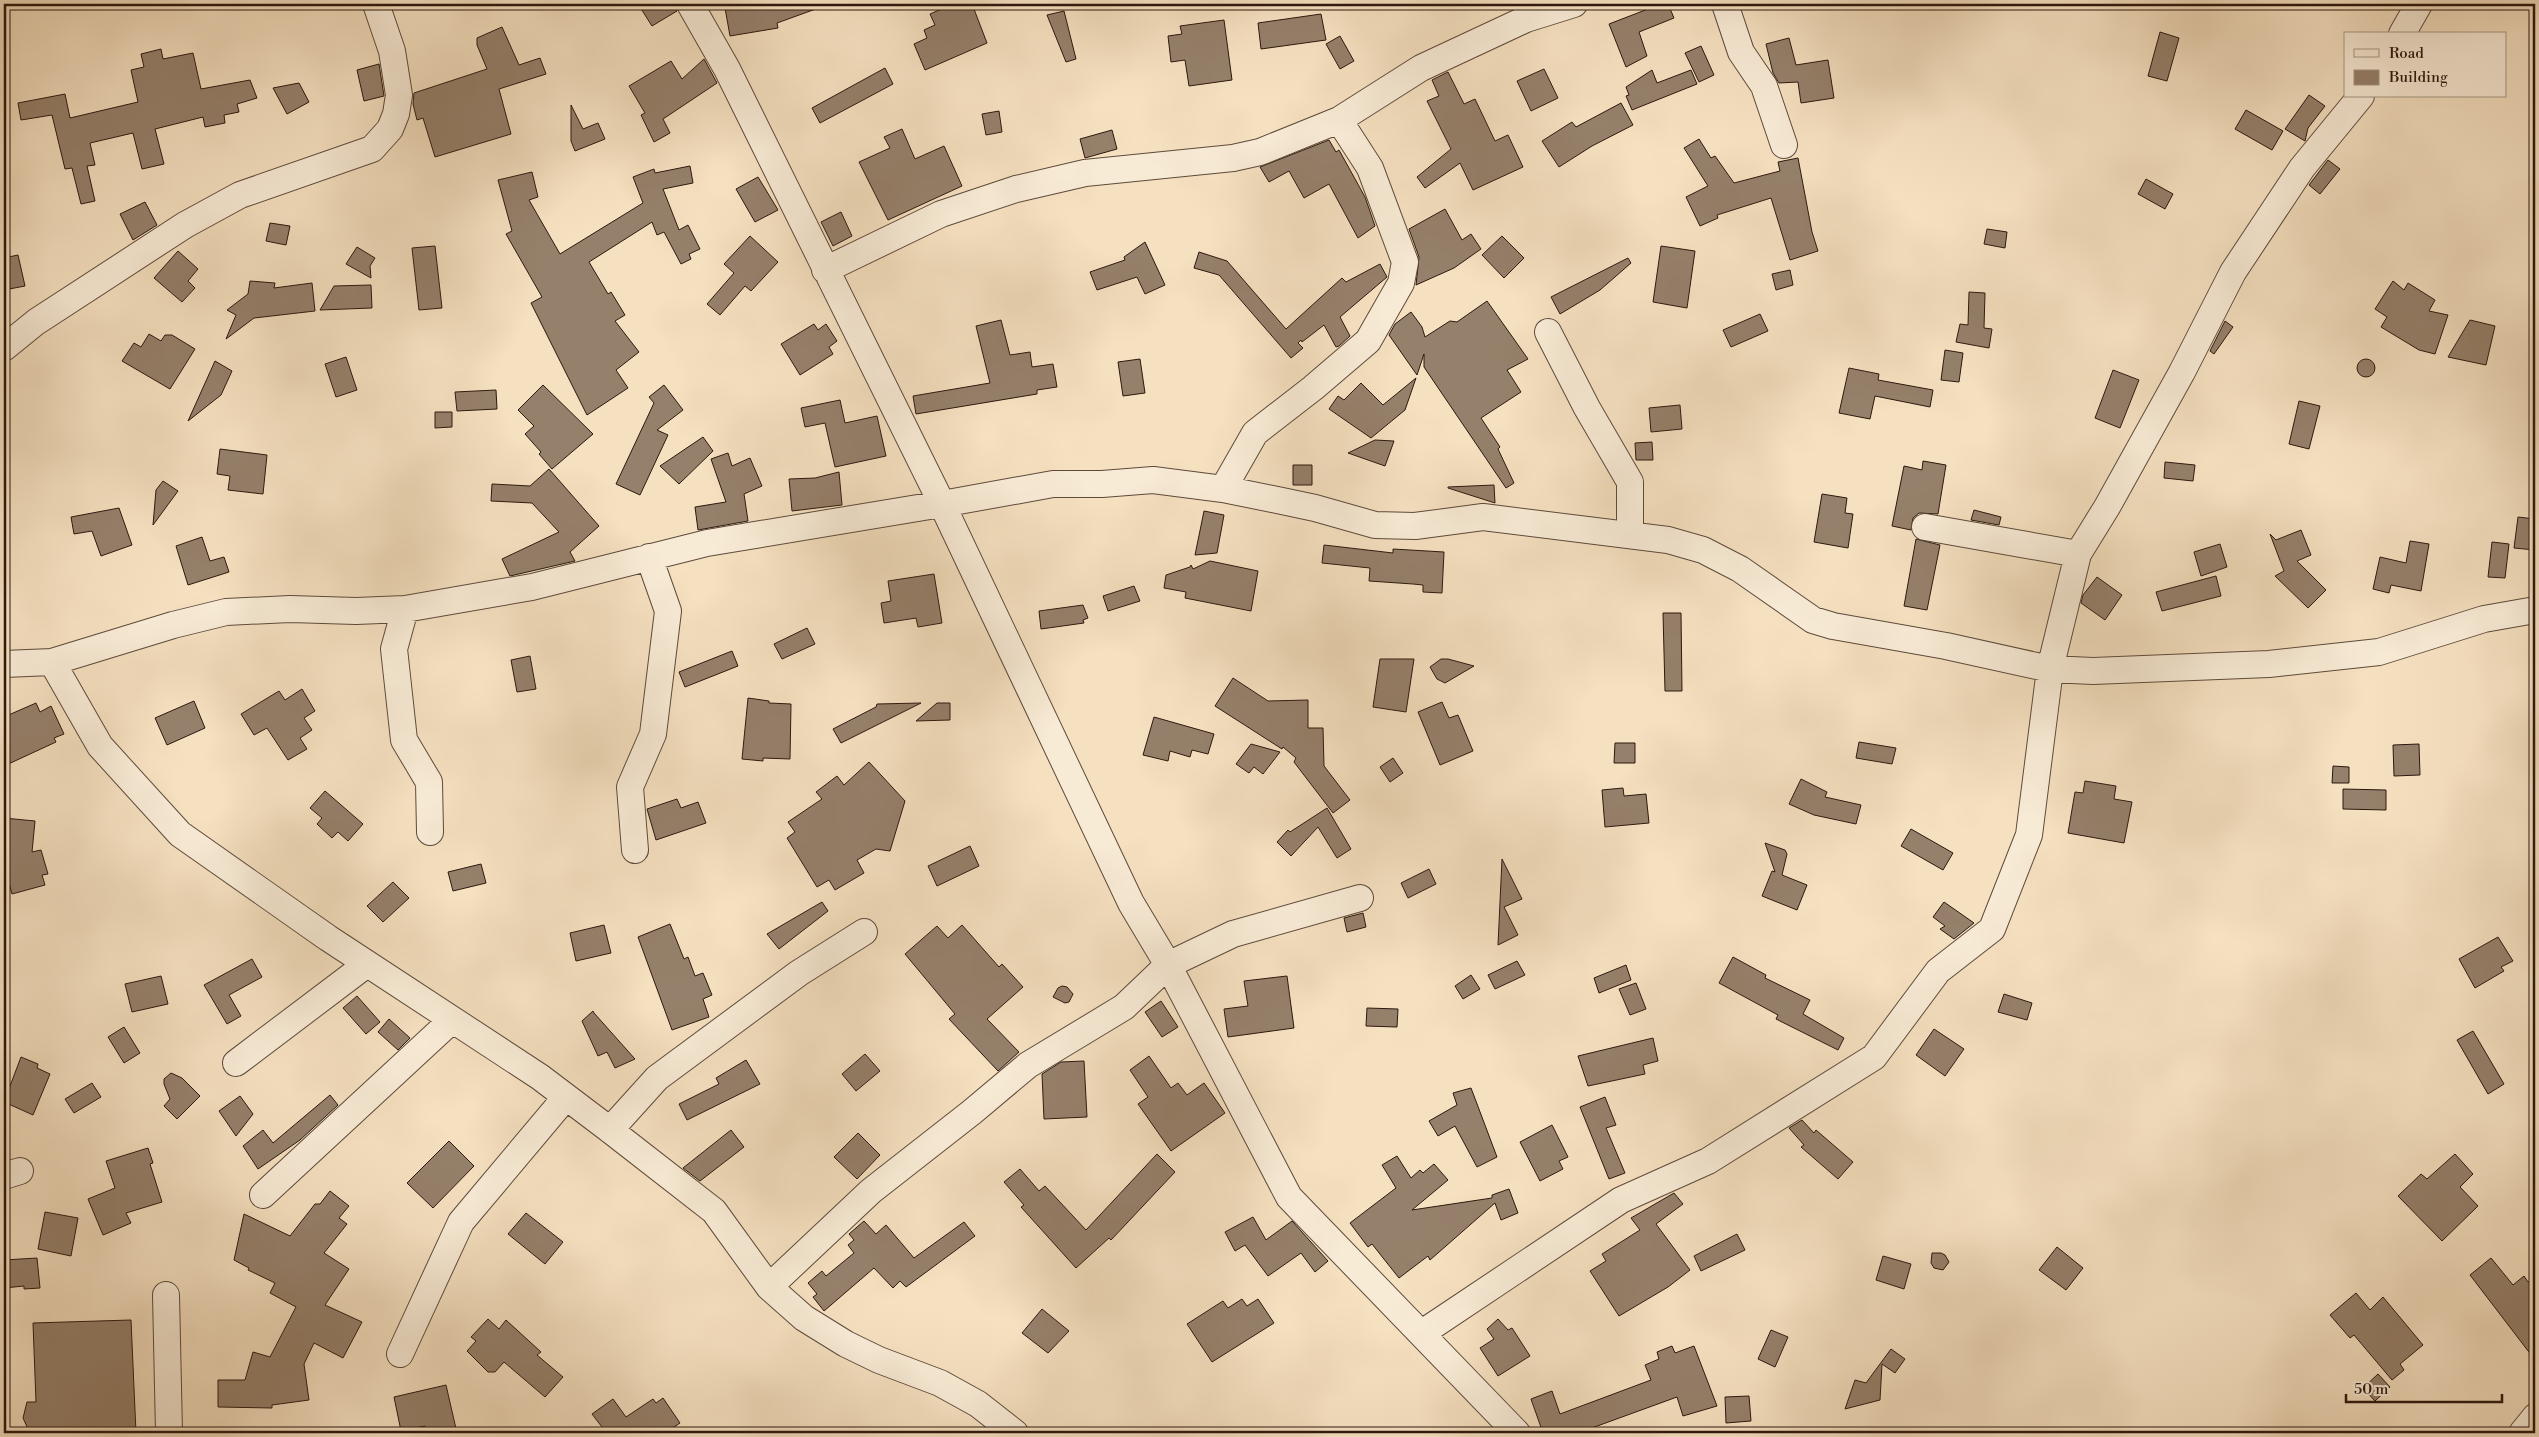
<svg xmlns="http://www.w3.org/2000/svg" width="2539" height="1437" font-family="'Libre Bodoni',serif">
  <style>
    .building { fill: #95806b; stroke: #2c180f }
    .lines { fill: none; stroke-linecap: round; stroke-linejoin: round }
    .minor-casing { stroke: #5e4a3b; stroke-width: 28 }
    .minor { stroke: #f8ebd6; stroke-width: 26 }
  </style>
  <rect width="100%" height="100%" fill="#f5e0c0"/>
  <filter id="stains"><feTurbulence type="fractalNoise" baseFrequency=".004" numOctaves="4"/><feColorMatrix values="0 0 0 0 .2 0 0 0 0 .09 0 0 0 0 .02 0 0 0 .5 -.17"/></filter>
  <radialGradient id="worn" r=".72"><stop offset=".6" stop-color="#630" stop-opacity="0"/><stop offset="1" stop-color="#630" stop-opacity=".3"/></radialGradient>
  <path class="building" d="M638 4H675L677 11 652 26Z
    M754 4H823L824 6 777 23 778 28 730 36 725 8Z
    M953 4H972L987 43 925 70 914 44 927 38 924 30 935 25 930 14Z
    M1661 4H1668L1674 18 1639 32 1647 56 1626 67 1609 24Z
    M1064 11 1076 59 1066 62 1047 15Z
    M1321 14 1326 40 1261 49 1258 23Z
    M1224 20 1232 80 1189 86 1185 60 1171 62 1168 36 1182 34 1180 26Z
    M502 27 519 65 540 58 546 74 499 89 511 134 435 157 423 118 417 120 413 104 414 93 487 69 477 45V38Z
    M2160 32 2179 38 2167 81 2148 76Z
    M1340 36 1354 61 1340 69 1326 44Z
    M1789 38 1796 65 1828 60 1834 98 1801 103 1798 82 1779 83 1773 73 1766 44Z
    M1701 46 1714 75 1699 82 1685 53Z
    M161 49 163 59 193 53 201 89 250 80 257 98 237 104 239 112 224 115 225 123 205 127 203 117 155 129 164 164 142 169 133 133 90 143 95 165 87 166 95 201 81 204 72 168 65 169 52 115 21 120 18 103 65 94 70 118 138 102 131 70 144 67 141 54Z
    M704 59 717 83 663 119 670 133 654 142 641 115 645 113 629 86 671 61 682 79Z
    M379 64 384 96 364 101 357 70Z
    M885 68 893 84 820 123 812 108Z
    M1544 69 1558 98 1531 111 1517 81Z
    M1652 70 1657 83 1691 70 1697 84 1632 110 1626 96 1629 95 1626 87Z
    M1448 72 1464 104 1475 99 1495 141 1508 135 1523 167 1473 190 1460 163 1425 188 1417 177 1451 149 1427 101 1439 96 1432 80Z
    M299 83 309 102 287 114 273 88Z
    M2309 95 2325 106 2308 128 2305 141 2285 129Z
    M1621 103 1633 125 1592 146 1559 167 1542 141 1572 122 1576 127Z
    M571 105 583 129 598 123 605 139 575 151 571 141Z
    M2246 110 2283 131 2272 150 2235 129Z
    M999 111 1002 132 986 135 982 114Z
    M902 129 915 159 944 146 962 186 888 220 859 162 890 148 884 137Z
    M1112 130 1117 149 1085 158 1080 139Z
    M1699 139 1711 158 1715 156 1734 183 1780 171 1778 162 1798 158 1812 232 1818 251 1790 260 1771 198 1717 215 1718 218 1700 226 1686 197 1708 186 1684 148Z
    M1329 140 1336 152 1339 150 1365 197 1375 226 1358 238 1329 184 1304 198 1289 171 1269 182 1260 167Z
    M2328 160 2340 169 2320 194 2309 185Z
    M690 166 693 183 663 189 679 230 688 225 700 249 689 254 691 259 681 264 664 232 657 235 652 222 589 262 608 294 611 292 625 315 615 321 639 352 616 370 628 388 587 415 531 303 542 297 506 234 512 231 498 180 532 172 538 197 529 200 560 254 643 203 633 177 654 169 655 173Z
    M758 177 778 210 755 222 736 189Z
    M2146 179 2173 194 2165 209 2138 194Z
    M145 202 157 225 133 240 120 214Z
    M1445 209 1462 240 1471 234 1481 249 1454 268 1416 285 1419 257 1409 229Z
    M841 212 852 236 833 246 821 222Z
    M270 223 290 226 286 245 266 241Z
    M1987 229 2007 232 2005 248 1984 244Z
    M750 236 778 262 751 291 745 286 720 315 707 304 734 273 724 264Z
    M1502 236 1524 258 1504 278 1482 255Z
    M1145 242 1165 285 1145 294 1137 277 1097 290 1090 272 1125 260 1124 257Z
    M435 246 442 308 419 310 412 248Z
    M1661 246 1695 251 1687 308 1653 302Z
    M357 247 375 258 370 266 371 278 346 264Z
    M178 251 198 269 188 281 195 288 182 302 154 278Z
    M1199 252 1227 261 1286 329 1342 278 1346 282 1380 264 1387 277 1340 317 1350 336 1339 346 1336 347 1324 325 1302 342 1301 340 1298 343 1303 348 1291 358 1219 275 1194 268Z
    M18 255 25 286 4 290V258Z
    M1628 258 1631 263 1600 290 1560 314 1551 297Z
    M1790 270 1793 285 1776 290 1772 274Z
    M250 281 275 283 274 288 312 283 315 311 254 318 226 339 236 315 227 310 248 294Z
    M2393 281 2404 290 2408 283 2435 300 2429 311 2448 315 2435 354 2419 350 2381 327 2387 317 2375 309Z
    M371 285 372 308 320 310 334 286Z
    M1969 292 1985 293 1984 328 1992 329 1989 348 1956 342 1960 324 1968 325Z
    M1487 301 1528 359 1507 370 1521 392 1481 418 1500 447 1498 449 1514 483 1506 488 1424 367V354L1417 375 1389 335 1395 324 1411 312 1422 327 1425 337 1450 321 1457 322Z
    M1760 314 1768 331 1731 347 1723 330Z
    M1001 320 1010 355 1030 352 1032 367 1053 364 1057 387 1037 390V394L916 414 913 396 990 383 976 326Z
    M2470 320 2495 326 2486 365 2448 357Z
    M2225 321 2233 327 2214 354 2210 351Z
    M814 324 818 330 826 324 837 341 829 347 833 354 800 375 781 344Z
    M149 334 161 341 165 335H172L195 349 170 389 122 361 134 343 141 347Z
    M1945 350 1963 353 1959 382 1941 380Z
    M346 357 357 390 336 397 325 364Z
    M2357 368a9 9 0 1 1 18 0a9 9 0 1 1-18 0Z
    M1140 359 1145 393 1123 396 1118 362Z
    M215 361 232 371 221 395 188 421Z
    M1849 368 1879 374 1878 380 1933 390 1930 407 1875 396 1870 419 1839 413Z
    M2113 370 2139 380 2120 428 2095 418Z
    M1416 378 1405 410 1371 438 1329 409 1338 396 1344 400 1361 383 1383 405Z
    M543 385 593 434 552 469 539 454 541 452 525 434 534 426 518 410Z
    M664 385 683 410 657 430 668 435 640 495 616 484 654 403 649 397Z
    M496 390 497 409 457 411 455 392Z
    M840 400 845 423 877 416 886 456 835 467 825 423 805 427 801 408Z
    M2299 401 2320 406 2309 449 2289 444Z
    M1680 405 1682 429 1651 432 1649 408Z
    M435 412H452V427L435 428Z
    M703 437 713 451 679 484 660 466Z
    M1375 440 1394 441 1385 466 1348 453Z
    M1652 442 1653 460H1636L1635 443Z
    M220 449 267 455 263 494 228 490 230 476 217 474Z
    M728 453 732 466 750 458 762 486 744 494 748 521 698 530 695 507 726 502 711 459Z
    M1923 461 1946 465 1938 514 1919 513 1913 518 1911 530 1892 526 1904 466 1922 470Z
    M2165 462 2195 465 2193 481 2164 478Z
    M1293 465H1312V485H1293Z
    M549 469 599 526 570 552 575 561 510 576 502 559 559 532 532 503 491 501 492 484 530 486Z
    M839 472 842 505 792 511 789 479 815 478Z
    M163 481 178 491 153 525 156 490Z
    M1494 485 1495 503 1448 488V487Z
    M1822 494 1847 498 1845 513 1853 514 1848 548 1814 542Z
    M119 508 132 545 101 556 92 531 74 534 71 517Z
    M1974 510 2001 517 1999 525 1971 520Z
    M1204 511 1224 515 1217 553 1195 555Z
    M2518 517 2535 519V550L2514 548Z
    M2301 530 2311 555 2297 561 2326 590 2308 608 2275 576 2284 571 2270 534 2276 540Z
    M202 537 210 561 224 557 229 572 188 585 176 546Z
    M1916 539 1940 545 1927 610 1904 606Z
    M2410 541 2429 544 2421 591 2391 585 2389 593 2373 589 2380 557 2406 563Z
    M2492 542 2509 544 2505 578 2488 577Z
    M2220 544 2227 567 2201 576 2194 552Z
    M1324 545 1393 553V549L1444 552 1442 593 1423 592V585L1413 584 1369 581 1370 568 1322 563Z
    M1210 561 1258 571 1251 611 1185 598 1186 592 1164 588 1166 575 1190 567 1191 565 1193 569Z
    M934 574 942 623 918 627 916 618 884 623 881 603 891 601 888 581Z
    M2216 576 2221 596 2162 611 2156 592Z
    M2097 577 2122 595 2105 620 2081 603 2083 595Z
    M1134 586 1140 601 1108 611 1103 596Z
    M1083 605 1088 618 1083 620 1084 623 1041 629 1039 611Z
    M1663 613H1681L1682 691H1665Z
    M807 628 815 644 782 659 774 644Z
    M732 651 738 666 685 687 679 672Z
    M530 656 536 689 517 692 511 660Z
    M1380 659H1414L1406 712 1373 707Z
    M1441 659H1448L1474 666 1445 683 1437 679 1430 667Z
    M1233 678 1268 701 1308 700V728H1323L1324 766 1350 800 1333 813 1294 762 1296 758 1283 747 1282 749 1215 706Z
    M302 689 315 711 304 718 312 730 300 738 307 749 288 760 267 728 254 735 241 714 279 691 285 700Z
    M748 698 769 701V703L791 704 790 759 763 758V761L742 759Z
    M194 701 205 728 167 745 155 718Z
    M1442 702 1449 718 1458 715 1473 751 1440 765 1418 712Z
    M36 703 40 712 51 706 64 734 54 738 56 742 4 766V717Z
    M921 703 841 743 833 729 876 707 877 704Z
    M937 703H950V720L916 721Z
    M1154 717 1214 734 1208 754 1192 750 1190 757 1170 751 1168 761 1143 755Z
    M1859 742 1896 748 1892 764 1856 758Z
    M1615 743H1635V763H1614Z
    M1251 744 1280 752 1263 774 1254 767 1249 773 1236 764Z
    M2419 744 2420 775 2394 776 2393 745Z
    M1393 758 1403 773 1390 782 1380 767Z
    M869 762 905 801 890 851 876 849 857 860 864 873 835 890 829 880 817 887 787 838 795 832 788 822 822 799 816 792 837 776 844 785Z
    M2333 766 2349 767V783H2332Z
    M1801 779 1827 792 1825 797 1861 805 1856 824 1814 815 1789 804Z
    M2085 781 2116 786 2114 799 2132 802 2124 843 2068 833 2075 792 2083 793Z
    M1623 788 1624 796 1646 794 1649 823 1605 827 1602 790Z
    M2343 789 2386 790V810L2343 809Z
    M325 791 363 824 348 841 338 832 332 838 317 824 322 818 310 808Z
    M677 799 681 808 698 802 706 823 656 840 647 809Z
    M1327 808 1351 849 1337 858 1318 827 1291 856 1277 842 1288 830 1290 832Z
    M4 818 35 821 32 852 41 850 48 874 42 875 45 885 12 894 4 864Z
    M1911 829 1953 853 1943 870 1901 846Z
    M1765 843 1785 850 1787 854 1782 875 1807 885 1797 910 1762 896 1772 871 1775 872Z
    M970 846 979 866 937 886 928 866Z
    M1502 859 1522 899 1504 907 1518 935 1498 945Z
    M481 864 486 883 453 891 448 872Z
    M1429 869 1436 884 1408 898 1401 883Z
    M393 882 409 898 383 922 367 906Z
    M822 902 828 911 779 949 767 934Z
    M1944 902 1974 923 1954 939 1940 929 1945 926 1933 917Z
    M1363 913 1366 927 1347 932 1344 918Z
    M670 924 684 959 688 957 695 976 703 973 712 995 703 999 709 1017 672 1030 638 937Z
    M604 925 611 953 576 961 570 933Z
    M962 925 999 967 1002 964 1023 987 987 1019 1019 1052 998 1071 949 1019 955 1014 905 954 937 926 948 938Z
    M2498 937 2513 961 2501 967 2504 971 2475 988 2459 959Z
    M1733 957 1766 975 1765 978 1810 1000 1803 1014 1844 1038 1838 1050 1776 1019 1778 1015 1719 983Z
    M252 959 262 977 229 995 241 1016 227 1024 204 985Z
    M1517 961 1525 975 1495 989 1488 975Z
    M1626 965 1631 980 1599 993 1594 978Z
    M1471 975 1480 989 1463 999 1455 986Z
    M161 976 168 1004 132 1012 125 984Z
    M1287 976 1294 1028 1228 1037 1224 1009 1248 1006 1244 981Z
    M1636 983 1646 1009 1630 1015 1619 989Z
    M1062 986 1067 987 1073 994 1069 1002 1065 1003 1053 997 1058 988Z
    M2004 994 2032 1003 2027 1020 1998 1012Z
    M357 996 380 1022 366 1034 343 1008Z
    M1161 1001 1178 1027 1162 1037 1145 1012Z
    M1367 1008 1398 1009 1397 1027 1366 1026Z
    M593 1011 594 1013 635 1059 615 1068 607 1052 598 1056 582 1021Z
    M389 1019 410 1038 398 1050 378 1032Z
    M124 1027 140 1053 124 1063 108 1037Z
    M1934 1029 1964 1049 1945 1076 1916 1055Z
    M2473 1031 2504 1084 2488 1094 2457 1040Z
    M1653 1038 1658 1061 1643 1065 1645 1074 1588 1086 1578 1056Z
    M865 1054 880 1071 856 1091 842 1074Z
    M1149 1056 1171 1088 1178 1083 1187 1095 1204 1083 1225 1113 1171 1151 1138 1104 1148 1097 1130 1070Z
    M21 1057 38 1064 37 1068 50 1074 33 1115 4 1102Z
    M746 1060 760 1084 687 1120 679 1104 719 1084 716 1078Z
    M1084 1061 1087 1117 1044 1119 1042 1074 1061 1062Z
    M171 1073 182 1078 200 1096 177 1119 164 1106 170 1099 164 1084V1079Z
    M92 1083 101 1097 74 1113 65 1099Z
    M1471 1088 1497 1157 1477 1167 1455 1126 1438 1136 1429 1121 1457 1105 1453 1093Z
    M330 1095 338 1105 300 1140 258 1169 243 1146 263 1130 273 1143Z
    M240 1096 253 1114 236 1136 219 1111Z
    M1605 1097 1616 1125 1606 1128 1625 1173 1609 1179 1580 1107Z
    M1802 1120 1814 1133 1816 1130 1853 1162 1838 1179 1801 1147 1804 1145 1789 1128Z
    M1552 1125 1568 1157 1559 1161 1563 1169 1540 1181 1520 1142Z
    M731 1130 744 1147 700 1181 683 1168Z
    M858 1133 880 1155 857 1179 834 1157Z
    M449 1141 474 1166 433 1208 407 1183Z
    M148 1148 153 1163 150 1164 162 1202 126 1213 131 1223 103 1235 88 1199 115 1188 106 1161Z
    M1157 1154 1175 1172 1111 1240 1109 1238 1076 1268 1021 1207 1024 1205 1004 1182 1020 1169 1039 1191 1045 1186 1086 1230Z
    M2455 1154 2473 1174 2460 1187 2478 1206 2442 1241 2398 1196 2421 1174 2427 1179Z
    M1397 1156 1411 1178 1420 1170 1423 1173 1434 1164 1448 1180 1412 1210 1492 1198V1195L1509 1189 1518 1213 1501 1220 1495 1203 1430 1260 1428 1256 1399 1278 1372 1244 1368 1247 1350 1223 1396 1188 1382 1165Z
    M330 1191 349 1206 339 1218 347 1224 324 1253 349 1269 325 1305 362 1322 343 1358 314 1343 304 1364 309 1400 272 1405V1408L218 1407V1380H245L253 1352 270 1357 296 1307 270 1293 275 1283 248 1270 249 1268 234 1260 244 1214 290 1236 315 1204H320Z
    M1674 1193 1683 1204 1656 1224 1690 1270 1668 1287 1619 1316 1590 1271 1606 1261 1602 1254 1640 1230 1631 1218Z
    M45 1212 78 1218 71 1256 38 1249Z
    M526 1213 563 1242 545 1264 508 1234Z
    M1253 1217 1266 1240 1292 1221 1328 1261 1315 1272 1301 1253 1268 1276 1245 1245 1235 1251 1225 1232Z
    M864 1221 876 1234 886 1225 914 1258 964 1222 975 1236 906 1287 900 1281 893 1288 874 1268 824 1311 813 1297 817 1294 808 1283 822 1271 826 1276 854 1253 848 1245 854 1240 849 1234Z
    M1737 1234 1745 1250 1701 1271 1694 1256Z
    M2057 1247 2083 1268 2066 1290 2039 1270Z
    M1932 1253H1941L1945 1255 1949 1262 1943 1270 1934 1268 1931 1263Z
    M1883 1256 1911 1264 1904 1289 1876 1280Z
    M37 1258 40 1288 24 1289V1286L4 1288V1260Z
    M2491 1258 2513 1285 2524 1276 2528 1282 2535 1277V1360L2470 1275Z
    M2356 1293 2370 1310 2383 1297 2423 1345 2400 1364 2404 1370 2392 1380 2354 1335 2350 1338 2330 1315Z
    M1242 1299 1247 1306 1258 1299 1274 1323 1212 1362 1187 1324 1223 1301 1228 1308Z
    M1042 1309 1069 1331 1048 1353 1022 1333Z
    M488 1319 499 1329 506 1320 541 1352 537 1355 563 1377 545 1397 504 1362 495 1372H488L467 1351 476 1341 471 1337Z
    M1498 1319 1508 1330 1512 1328 1530 1356 1498 1376 1480 1348 1494 1339 1487 1329Z
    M131 1320 136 1433H35V1429H28L23 1418 27 1402H36L33 1323Z
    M1771 1330 1788 1337 1775 1367 1758 1359Z
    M1672 1346 1675 1353 1694 1346 1717 1406 1683 1416 1677 1397 1578 1433H1543L1531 1399 1552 1391 1560 1414 1651 1380 1645 1365 1659 1359 1657 1352Z
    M1891 1349 1905 1359 1895 1373 1882 1364 1880 1400 1845 1409 1855 1380 1866 1383Z
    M2378 1374 2390 1387 2375 1401 2363 1388Z
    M446 1385 457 1433H427L425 1426 401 1431 394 1397Z
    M1749 1396 1751 1421 1726 1423 1725 1397Z
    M663 1398 680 1423 665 1433H602L605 1431 592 1414 613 1399 626 1417 653 1399 656 1403Z"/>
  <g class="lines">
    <g class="minor-casing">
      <path id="minor" d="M690 4 727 69 942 504 1131 903 1168 965 1289 1197 1517 1433
        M1725 4 1741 52 1764 86 1784 145
        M2402 34 2419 4
        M825 270 941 214 1016 189 1085 173 1233 158 1260 152 1339 120 1421 68 1526 19 1574 4
        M1548 332 1587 408 1630 482V535
        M4 348 36 322 185 225 240 195 372 149 390 129 396 114 399 95 392 51 376 4
        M1223 489 1255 433 1313 388 1368 341 1401 283 1405 262 1370 168 1339 120
        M1925 527 2078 554
        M405 609 394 649 404 740 429 782 430 832
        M52 662 100 746 180 834 328 938 540 1077 610 1130 714 1211 769 1287 804 1318 846 1344 879 1360 940 1383 978 1404 1015 1433
        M4 664 52 662 173 625 226 612 290 609 356 611 405 609 532 587 707 543 942 504 1053 484H1102L1153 480 1223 489 1282 501 1315 508 1375 525 1415 526 1483 517 1668 540 1703 550 1740 569 1813 620 1833 626 1946 646 2050 669 2093 671 2269 664 2379 652 2484 619 2535 610
        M635 850 630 787 653 734 668 611 649 557
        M236 1063 367 964
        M610 1130 657 1078 799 973 864 932
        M4 1176 20 1171
        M263 1195 452 1020
        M769 1287 871 1191 972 1112 1028 1065 1124 1007 1168 965 1233 934 1360 898
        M166 1295 169 1433
        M1422 1333 1621 1200 1708 1161 1874 1057 1938 971 1992 929 2029 835 2050 669 2078 554 2107 507 2182 372 2233 272 2302 168 2361 96
        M400 1354 461 1222 566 1097
        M2522 1433 2535 1417"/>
    </g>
    <use href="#minor" class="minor"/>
  </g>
  <rect width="2539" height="1437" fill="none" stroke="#f5e0c0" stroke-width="20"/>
  <rect x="5" y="5" width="2529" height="1427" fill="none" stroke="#2c180f" stroke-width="2.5"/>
  <rect x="10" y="10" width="2519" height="1417" fill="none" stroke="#2c180f"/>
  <rect x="2344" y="32" width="162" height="65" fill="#f8ebd6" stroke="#a69786"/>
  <rect x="2354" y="49" width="25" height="8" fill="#f8ebd6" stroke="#a69786"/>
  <text x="2389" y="58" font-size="15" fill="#2c180f">Road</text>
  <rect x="2354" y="70" width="25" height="15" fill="#95806b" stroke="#a69786"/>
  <text x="2389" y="82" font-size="15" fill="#2c180f">Building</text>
  <path d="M2346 1394v8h156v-8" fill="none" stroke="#2c180f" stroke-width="2.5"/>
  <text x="2354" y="1394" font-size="15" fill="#2c180f" stroke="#f8ebd6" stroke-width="4" paint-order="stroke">50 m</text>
  <rect width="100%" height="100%" filter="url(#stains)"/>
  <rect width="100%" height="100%" fill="url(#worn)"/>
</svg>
